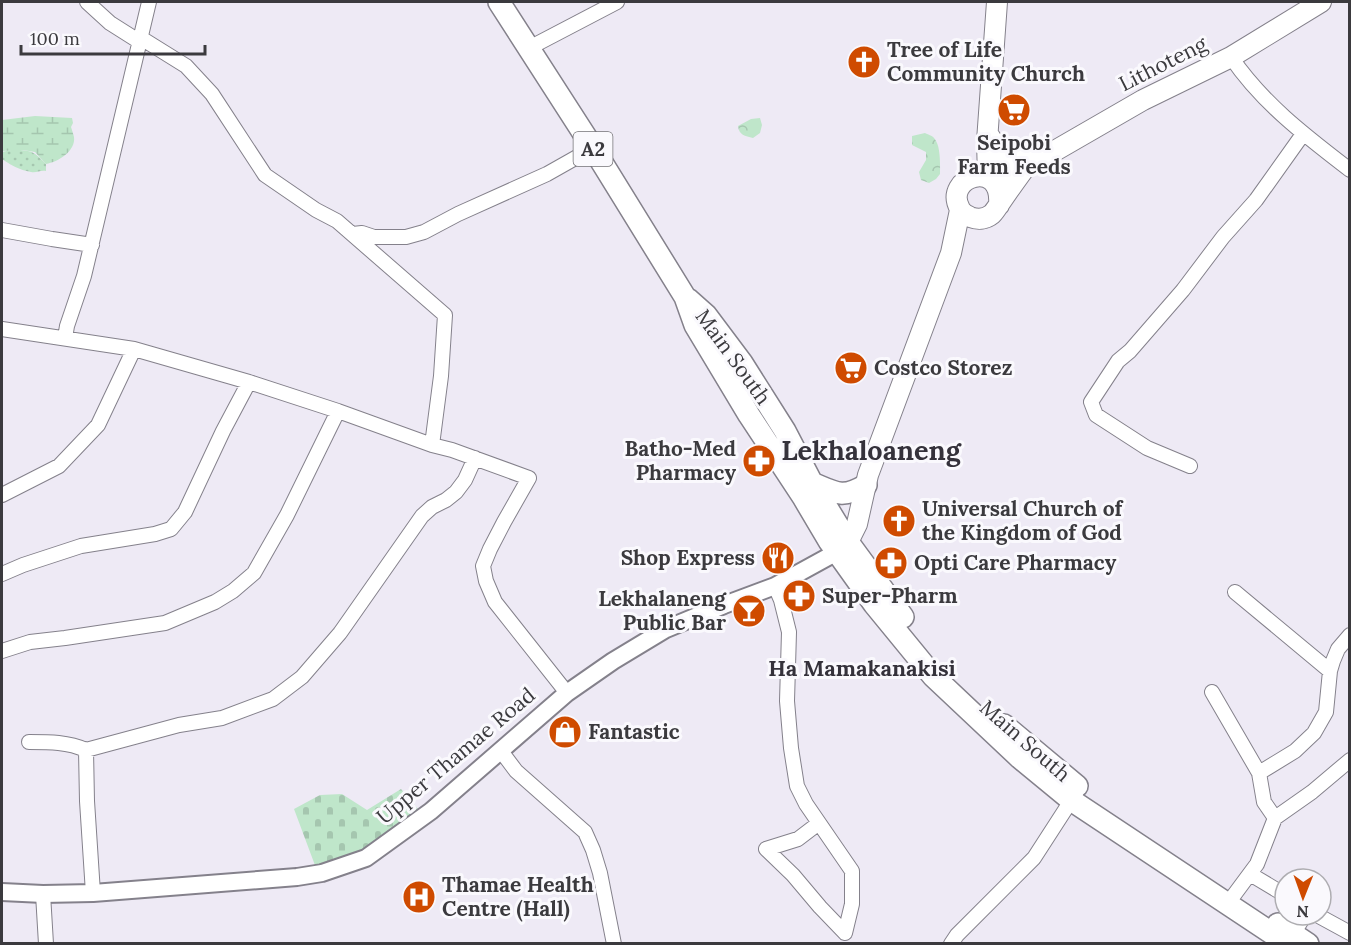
<svg xmlns="http://www.w3.org/2000/svg" width="1351" height="945" font-family="Lora,serif">
  <style>
    .grass { fill: url(#grass-dots) }
    .forest { fill: url(#forest-crowns) }
    .wetland { fill: url(#wetland-marsh) }
    .cemetery { fill: url(#cemetery-stones) }
    .lines { fill: none; stroke-linecap: round; stroke-linejoin: round }
    .minor-casing { stroke: #84818b; stroke-width: 16 }
    .tertiary-casing { stroke: #84818b; stroke-width: 20 }
    .secondary-casing { stroke: #84818b; stroke-width: 22 }
    .primary-casing { stroke: #84818b; stroke-width: 24 }
    .minor { stroke: #fff; stroke-width: 14 }
    .tertiary { stroke: #fff; stroke-width: 16 }
    .secondary { stroke: #fff; stroke-width: 20 }
    .primary { stroke: #fff; stroke-width: 21 }
    .labels { text-anchor: middle; stroke-width: 6; stroke-linejoin: round; paint-order: stroke }
    .shield { fill: #faf9fd; stroke: #747377; stroke-width: 1.5 }
    .shield-label { font-size: 20px; font-weight: bold; fill: #3b3a3e }
    .poi-label { font-size: 21px; font-weight: bold; fill: #3b3a3e; stroke: #faf9fd; text-anchor: start }
    .street-label { font-size: 21px; fill: #3b3a3e; stroke: #faf9fd }
    .neighbourhood-label { font-size: 22px; font-weight: bold; fill: #35323b; stroke: #faf9fd }
    .district-label { font-size: 27px; font-weight: bold; fill: #35323b; stroke: #faf9fd }
  </style>
  <defs>
    <pattern id="grass-dots" width="8" height="8" patternUnits="userSpaceOnUse" patternTransform="scale(1.5)"><rect width="8" height="8" fill="#bfe6ca"/><path d="M2 2h.1M6 6h.1" fill="none" stroke="#a5c6af" stroke-width="1.8" stroke-linecap="round"/></pattern>
    <pattern id="forest-crowns" width="20" height="18" patternUnits="userSpaceOnUse" patternTransform="scale(1.5)"><rect width="20" height="18" fill="#bfe6ca"/><path d="M2 6a3 3 0 1 1 6 0M12 15a3 3 0 1 1 6 0" fill="none" stroke="#a5c6af"/></pattern>
    <pattern id="wetland-marsh" width="20" height="14" patternUnits="userSpaceOnUse" patternTransform="scale(1.5)"><rect width="20" height="14" fill="#bfe6ca"/><path d="M1 5h8M5 5V1M11 12h8M15 12V8" fill="none" stroke="#a5c6af"/></pattern>
    <pattern id="cemetery-stones" width="16" height="16" patternUnits="userSpaceOnUse" patternTransform="scale(1.5)"><rect width="16" height="16" fill="#bfe6ca"/><path d="M2 7V4a2 2 0 0 1 4 0v3zM10 15v-3a2 2 0 0 1 4 0v3z" fill="#a5c6af"/></pattern>
  </defs>
  <rect width="100%" height="100%" fill="#eeeaf5"/>
  <path class="grass" d="M11 150C30 150 33 150 46 164V171C40 170 37 173 31 172 19 170 11 165 2 159V152Z"/>
  <path class="forest" d="M760 118 762 125 760 133 753 138C745 136 739 135 738 126L751 119Z
    M925 133C927 134 933 136 934 138 941 145 940 165 940 174L936 179 929 183 921 180 919 172 926 160V152L912 145V136Z"/>
  <path class="wetland" d="M35 116 72 118 73 123 71 127C72 130 73 133 74 137 76 151 58 162 46 164L35 152 23 150 2 151V120Z"/>
  <path class="cemetery" d="M401 789 418 809 403 824 368 849 316 868 294 809 320 795 342 794 367 810Z"/>
  <g class="lines">
    <g class="minor-casing">
      <path id="minor" d="M87 2 110 23 140 42
        M141 38 186 66 212 94 265 175 316 210 337 221 445 315 441 376 432 445
        M529 48 617 2
        M1231 57C1262 103 1307 137 1350 170
        M2 230 52 239 92 245
        M353 234 362 233 374 237H406L424 232 458 214 547 174 593 148
        M2 329 134 349 249 382 338 411 432 445 452 450 529 478 504 522 490 549 483 566 486 581 495 602 567 693
        M65 338 67 326 84 276 149 2
        M1190 466 1147 448 1096 415 1091 402 1118 361 1130 351 1183 290 1223 237 1256 200 1303 134
        M2 495 59 466 98 425 134 349
        M2 574 23 565 81 546 155 534 171 529 185 512 223 431 249 382
        M775 586 781 600 789 632 787 701 791 748 797 786 806 804 852 871V904L845 933
        M1235 592 1330 671
        M2 651 30 642 65 638 165 623 215 602 233 591 254 573 287 515 338 411
        M1212 692 1259 773 1264 802 1275 818
        M29 742C50 742 68 742 86 750L179 725 222 718 273 699 302 677 340 633 422 516 432 507 446 500 456 492 465 480 475 458
        M86 750 87 801 93 893
        M501 751 516 771 585 832 593 850 600 873 614 944
        M1259 773 1295 751 1314 733 1326 712 1330 671 1333 661 1338 649 1350 635
        M819 823 798 839 766 849 793 875 820 907 845 933
        M1250 874 1285 895
        M43 894 46 944
        M1234 895 1257 864 1275 818 1312 792 1350 760
        M1317 915 1350 933
        M1293 934 1305 915
        M951 944 957 935 1034 858 1076 793"/>
    </g>
    <g class="tertiary-casing">
      <path id="tertiary" d="M2 892 43 894 93 893 297 877 322 873 366 858 431 811 567 693 613 661 666 629 724 605 775 586 837 552"/>
    </g>
    <g class="secondary-casing">
      <path id="secondary" d="M988 134C1002 157 1010 162 1037 160
        M988 177 987 141 997 2
        M994 182 1039 160 1143 100 1231 57 1321 2
        M999 205C1003 157 942 177 960 209 962 213 966 215 970 217 978 220 986 219 992 214 995 211 998 206 1000 203 1008 191 1016 180 1024 169
        M837 552 848 542 857 524 868 475 951 253 960 210"/>
    </g>
    <g class="primary-casing">
      <path id="primary" d="M499 2 593 148 685 297 695 325 749 415 803 497 829 541 874 604 933 676 1020 758 1071 800 1288 944
        M688 299 706 315 742 363 785 431 812 483 848 542 903 617
        M812 483C836 493 842 499 866 485
        M1004 725 1077 786
        M1278 924 1308 944"/>
    </g>
    <use href="#minor" class="minor"/>
    <use href="#tertiary" class="tertiary"/>
    <use href="#secondary" class="secondary"/>
    <use href="#primary" class="primary"/>
  </g>
  <defs>
    <g id="church-disc" transform="scale(1.725)"><circle r="9.5" fill="#cf4b00" stroke="#faf9fd"/><path d="M-1.2-6h2.4v3.5h3.3v2.4h-3.3V6h-2.4V-.1h-3.3v-2.4h3.3Z" fill="#fff"/></g>
    <g id="supermarket-disc" transform="scale(1.725)"><circle r="9.5" fill="#cf4b00" stroke="#faf9fd"/><path d="M-6-5.5h2.5l.6 2H6L4.5 2H-2.5L-4.4-4H-6ZM-1.5 3.2a1.3 1.3 0 1 0 .1 0ZM3 3.2a1.3 1.3 0 1 0 .1 0Z" fill="#fff"/></g>
    <g id="pharmacy-disc" transform="scale(1.725)"><circle r="9.5" fill="#cf4b00" stroke="#faf9fd"/><path d="M-2-6h4v4h4v4h-4v4h-4v-4h-4v-4h4Z" fill="#fff"/></g>
    <g id="restaurant-disc" transform="scale(1.725)"><circle r="9.5" fill="#cf4b00" stroke="#faf9fd"/><path d="M-5-6h1v4h1v-4h1v4h1v-4h1v5L-1.5 .5V6h-2V.5L-5-1ZM5-6V6H3V1.5H1.5Q1.5-4 5-6Z" fill="#fff"/></g>
    <g id="bar-disc" transform="scale(1.725)"><circle r="9.5" fill="#cf4b00" stroke="#faf9fd"/><path d="M-6-5H6L.8 .8V4.5H3.5V6h-7V4.5H-.8V.8Z" fill="#fff"/></g>
    <g id="shop-disc" transform="scale(1.725)"><circle r="9.5" fill="#cf4b00" stroke="#faf9fd"/><path d="M-5-2.5h2.3a2.7 3.5 0 0 1 5.4 0H5L5.5 6h-11ZM-1.5-2.5h3a1.5 2.3 0 0 0-3 0Z" fill="#fff"/></g>
    <g id="hospital-disc" transform="scale(1.725)"><circle r="9.5" fill="#cf4b00" stroke="#faf9fd"/><path d="M-5-5h3v3.5h4V-5h3V5h-3V1.5h-4V5h-3Z" fill="#fff"/></g>
  </defs>
  <g fill-rule="evenodd">
    <use href="#church-disc" x="864" y="62"/>
    <use href="#supermarket-disc" x="1014" y="110"/>
    <use href="#supermarket-disc" x="851" y="368"/>
    <use href="#pharmacy-disc" x="759" y="461"/>
    <use href="#church-disc" x="899" y="521"/>
    <use href="#restaurant-disc" x="778" y="558"/>
    <use href="#pharmacy-disc" x="891" y="563"/>
    <use href="#pharmacy-disc" x="799" y="596"/>
    <use href="#bar-disc" x="749" y="611"/>
    <use href="#shop-disc" x="565" y="732"/>
    <use href="#hospital-disc" x="419" y="897"/>
  </g>
  <g class="labels">
    <rect class="shield" x="573.5" y="132" width="39" height="34" rx="4.5"/>
    <g class="shield-label">
      <text x="593" y="156">A2</text>
    </g>
    <g class="poi-label">
      <text x="887" y="57">Tree of Life<tspan x="887" dy="24">Community Church</tspan></text>
      <text x="1014" y="150" text-anchor="middle">Seipobi<tspan x="1014" dy="24">Farm Feeds</tspan></text>
      <text x="874" y="375">Costco Storez</text>
      <text x="736" y="456" text-anchor="end">Batho-Med<tspan x="736" dy="24">Pharmacy</tspan></text>
      <text x="922" y="516">Universal Church of<tspan x="922" dy="24">the Kingdom of God</tspan></text>
      <text x="755" y="565" text-anchor="end">Shop Express</text>
      <text x="914" y="570">Opti Care Pharmacy</text>
      <text x="822" y="603">Super-Pharm</text>
      <text x="726" y="606" text-anchor="end">Lekhalaneng<tspan x="726" dy="24">Public Bar</tspan></text>
      <text x="588" y="739">Fantastic</text>
      <text x="442" y="892">Thamae Health<tspan x="442" dy="24">Centre (Hall)</tspan></text>
    </g>
    <g class="street-label">
      <text transform="translate(1163 64) rotate(-27)" y="7">Lithoteng</text>
      <text transform="translate(733 357) rotate(54)" y="7">Main South</text>
      <text transform="translate(1025 741) rotate(41)" y="7">Main South</text>
      <text transform="translate(456 756) rotate(-40)" y="7">Upper Thamae Road</text>
    </g>
    <g class="neighbourhood-label">
      <text x="862" y="676">Ha Mamakanakisi</text>
    </g>
    <g class="district-label">
      <text x="871" y="460">Lekhaloaneng</text>
    </g>
  </g>
  <rect width="1351" height="945" fill="none" stroke="#3b3a3e" stroke-width="6"/>
  <g transform="translate(1303 897) rotate(181)"><circle r="28" fill="#faf9fd" stroke="#aeadb1" stroke-width="1.5"/>
  <path d="M0-4.5L10 22L0 15L-10 22Z" fill="#cf4b00"/>
  <text y="-9" font-size="16" font-weight="bold" text-anchor="middle" fill="#3b3a3e">N</text>
  </g>
  <path d="M21 45v9h184v-9" fill="none" stroke="#3b3a3e" stroke-width="3"/>
  <text x="30" y="45" font-size="18" fill="#3b3a3e" stroke="#faf9fd" stroke-width="4.5" paint-order="stroke">100 m</text>
</svg>
